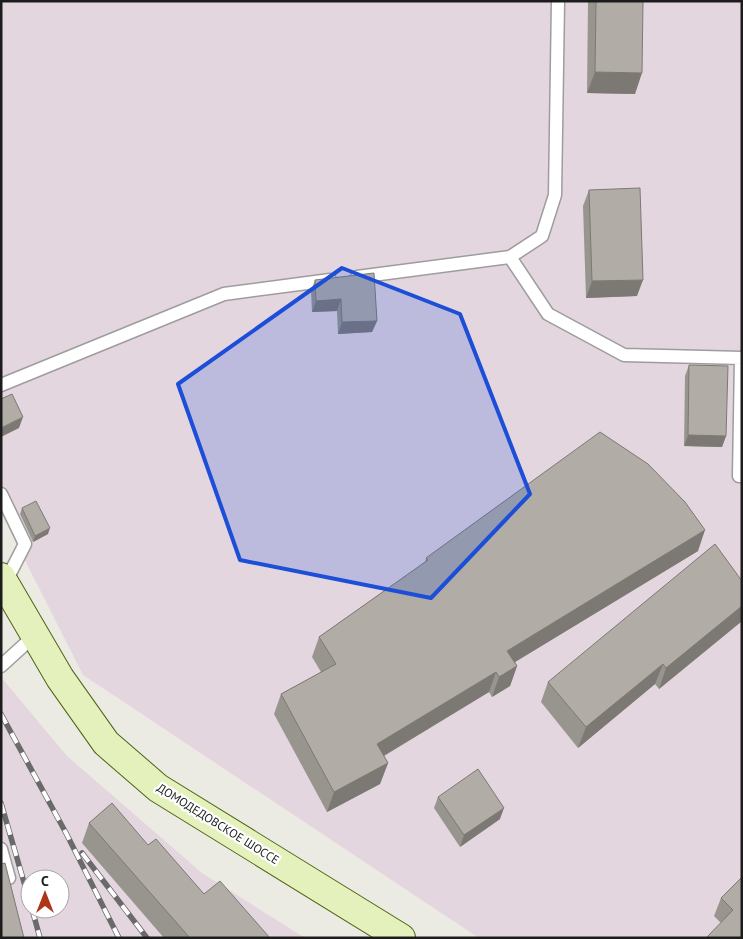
<svg xmlns="http://www.w3.org/2000/svg" width="743" height="939" font-family="'PT Sans',sans-serif">
  <style>
    .industrial { fill: #e4d6df; fill-rule: evenodd }
    .lines { fill: none; stroke-linecap: round; stroke-linejoin: round }
    .service-casing { stroke: #9d9d9d; stroke-width: 15 }
    .secondary-casing { stroke: #4c6412; stroke-width: 30 }
    .service { stroke: #fff; stroke-width: 12 }
    .secondary { stroke: #e4f1bd; stroke-width: 28 }
    .rail-casing { stroke: #6a6a6a; stroke-width: 5.5 }
    .rail { stroke: #fff; stroke-width: 4; stroke-dasharray: 11; stroke-linecap: butt }
    .wall { fill: #98958f }
    .shaded-wall { fill: #7c7974 }
    .building { fill: #b1ada6; stroke: #7c7974 }
    .marked { fill: #1d4ed8; fill-opacity: 0.2; stroke: #1d4ed8; stroke-width: 4; stroke-linejoin: round }
    .labels { text-anchor: middle; stroke-width: 4.5; stroke-linejoin: round; paint-order: stroke }
    .street-label { font-size: 12px; fill: #1c1c1c; stroke: #fff }
  </style>
  <rect width="100%" height="100%" fill="#ecebe3"/>
  <path class="industrial" d="M1 1H742V938H479L83 675 1 513Z
    M1 677 67 756 202 873 305 938H1ZM30 879H60V909H30Z"/>
  <g class="lines">
    <g class="service-casing">
      <path id="service" d="M510 257 548 314 624 355 742 358
        M357 277 510 257 542 236 555 195 558 1
        M741 358 739 476H742
        M1 385 224 294 330 280
        M1 494 25 544 5 583
        M1 666 35 635
        M1 849 9 878"/>
    </g>
    <g class="secondary-casing">
      <path id="secondary" d="M1 577 60 678 106 743 158 788 401 938"/>
    </g>
    <use href="#service" class="service"/>
    <use href="#secondary" class="secondary"/>
    <g class="rail-casing">
      <path id="rail" d="M1 714 66 833 119 938
        M1 803 30 903
        M82 853 147 938
        M32 909 40 938"/>
    </g>
    <use href="#rail" class="rail"/>
  </g>
  <path class="wall" d="M588 1H643L635 94 587 93Z
    M589 190 637 296 586 298 583 206Z
    M315 280 377 321 372 332 338 334 337 311 312 312 311 291Z
    M689 365 726 436 722 447 684 446 685 376Z
    M22 508 48 534 33 542 20 514Z
    M698 551 515 662 517 666 510 686 492 697 489 692 384 756 388 763 380 784 327 812 274 714 281 694 321 672 312 657 319 637 425 562 426 558Z
    M742 581V621L659 689 655 684 578 748 541 702 548 682Z
    M438 797 500 819 460 847 434 808Z
    M89 823 148 845 204 894 270 938H164L82 843Z
    M742 877V938L721 923 714 916 721 898Z"/>
  <path class="shaded-wall" d="M595 72 642 73 635 94 587 93Z
    M643 280 637 296 586 298 592 281Z
    M341 299 337 311 312 312 316 301Z
    M377 321 372 332 338 334 342 322Z
    M23 417 19 428 1 437V428Z
    M688 435 726 436 722 447 684 446Z
    M50 528 48 534 33 542 35 536Z
    M705 530 698 551 500 671 507 651Z
    M742 606V621L659 689 666 668Z
    M663 664 655 684 578 748 586 727Z
    M517 666 510 686 492 697 499 677Z
    M496 672 489 692 370 764 377 744Z
    M388 763 380 784 327 812 334 792Z
    M504 808 500 819 460 847 464 835Z"/>
  <path class="building" d="M596 1H643L642 73 595 72Z
    M640 188 643 280 592 281 589 190Z
    M374 273 377 321 342 322 341 299 316 301 315 280Z
    M689 365 728 366 726 436 688 435Z
    M12 394 23 417 1 428V399Z
    M600 432 648 464 685 502 705 530 507 651 517 666 499 677 496 672 377 744 388 763 334 792 281 694 336 664 319 637 428 560 426 558Z
    M36 501 50 528 35 536 22 508Z
    M715 544 742 581V606L666 668 663 664 586 727 548 682Z
    M478 769 504 808 464 835 438 797Z
    M112 803 148 845 156 839 204 894 220 881 270 938H190L89 823Z
    M5 863 24 938H1V864Z
    M742 877V938H706L733 910 721 898Z"/>
  <path class="marked" d="M342 268 460 314 530 494 431 598 240 560 178 384Z"/>
  <g class="labels">
    <g class="street-label">
      <text transform="translate(218 824) rotate(32)" y="4">ДОМОДЕДОВСКОЕ ШОССЕ</text>
    </g>
  </g>
  <rect width="743" height="939" fill="none" stroke="#1c1c1c" stroke-width="5"/>
  <g transform="translate(45 894)"><circle r="24" fill="#ffffff" stroke="#a4a4a4"/>
  <path d="M0-4L9 19L0 12L-9 19Z" fill="#af3519"/>
  <text y="-8" font-size="14" font-weight="bold" text-anchor="middle" fill="#1c1c1c">С</text>
  </g>
</svg>
